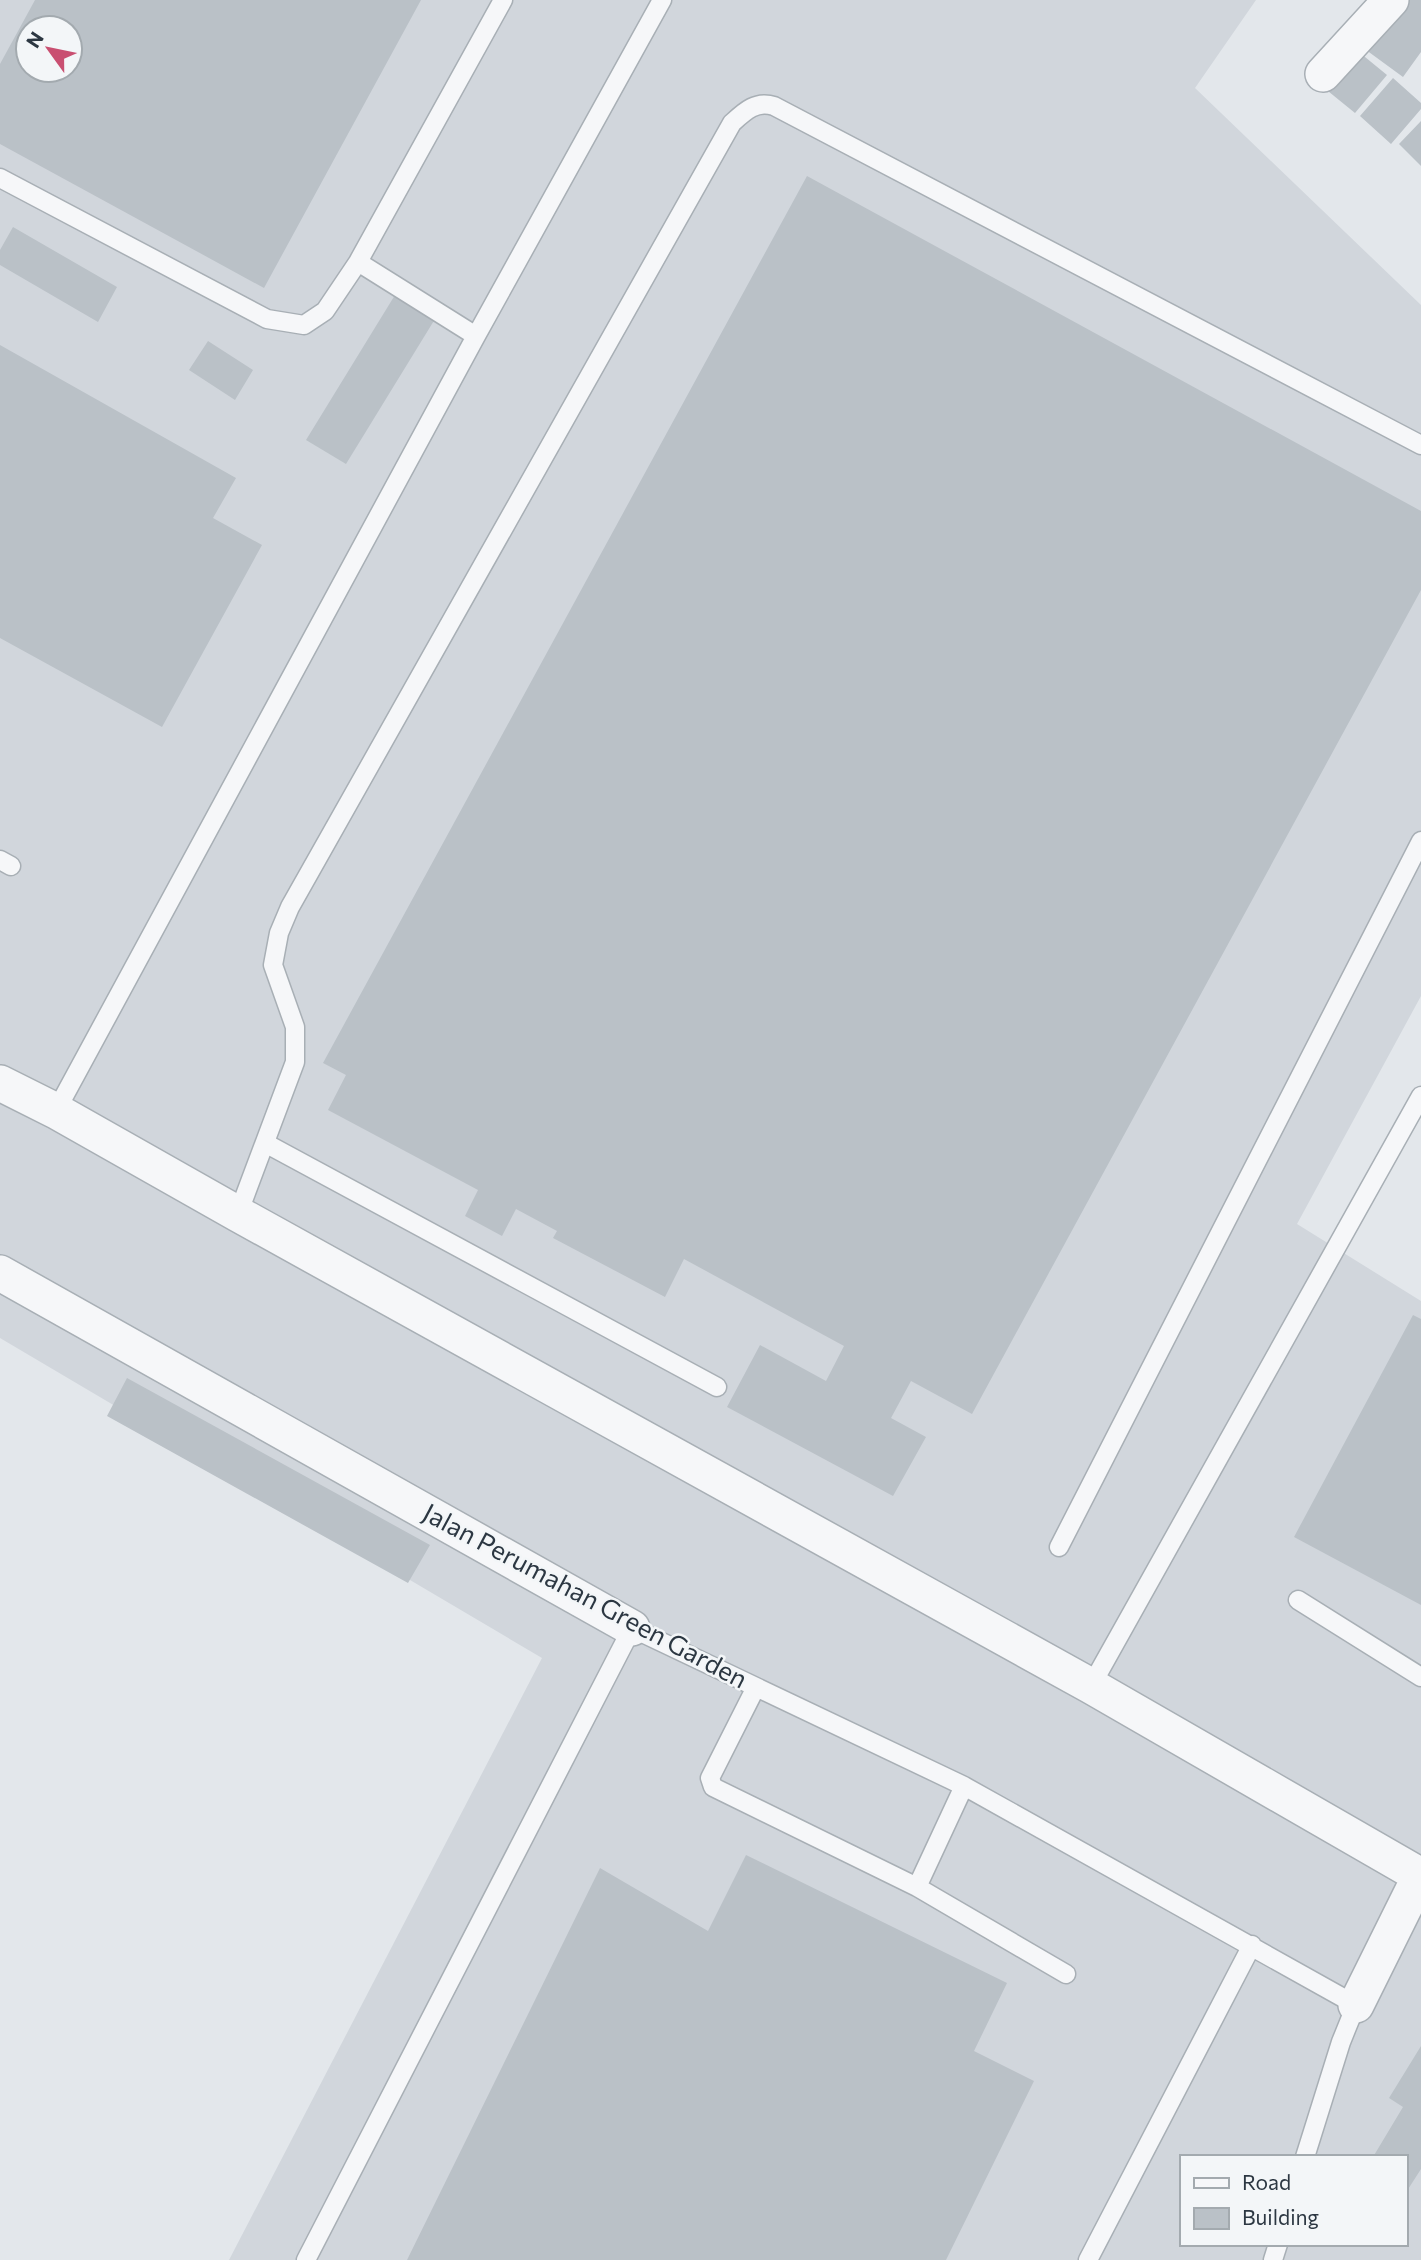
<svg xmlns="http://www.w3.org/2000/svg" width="1421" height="2260" font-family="Commissioner,sans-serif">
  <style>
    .built { fill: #d1d6dc; fill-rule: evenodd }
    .building { fill: #bac1c7; fill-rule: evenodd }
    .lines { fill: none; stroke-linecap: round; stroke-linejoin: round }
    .lane-casing { stroke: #a8afb5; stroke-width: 21 }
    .street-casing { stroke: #a8afb5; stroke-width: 38 }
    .lane { stroke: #f6f7f9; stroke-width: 18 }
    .street { stroke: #f6f7f9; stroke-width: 35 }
    .labels { text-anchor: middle; stroke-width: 5; stroke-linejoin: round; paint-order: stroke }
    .street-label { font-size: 26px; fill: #2c3742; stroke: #f3f6f8 }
  </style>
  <rect width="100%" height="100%" fill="#e3e7eb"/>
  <path class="built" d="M0 0H1256L1195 88 1421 305V996L1297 1224 1421 1301V2260H229L542 1658 0 1338ZM28 28H70V70H28ZM1181 2157H1405V2244H1181Z"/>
  <path class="building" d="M35 0H421L264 288 0 144V64ZM28 28H70V70H28Z
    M1396 0H1421V52L1403 77 1362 47Z
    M1354 48 1387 75 1355 113 1323 87Z
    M1393 78 1421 103V109L1391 144 1360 116Z
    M1421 121V166L1399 144Z
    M807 176 1421 511V590L972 1414 911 1381 891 1418 926 1437 893 1496 727 1407 760 1345 826 1381 844 1346 684 1259 665 1297 553 1238 557 1231 516 1209 502 1236 465 1216 478 1190 328 1110 346 1075 323 1063Z
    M13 227 117 287 98 322 0 265V250Z
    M395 295 435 319 346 464 306 440Z
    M208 341 253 370 235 400 189 370Z
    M0 345 236 478 213 518 262 545 162 727 0 638Z
    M1413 1315 1421 1319V1605L1294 1537Z
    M127 1378 430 1545 408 1583 107 1416Z
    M746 1855 1007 1983 974 2051 1034 2081 946 2260H407L600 1868 708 1931Z
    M1421 2046V2169L1405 2194V2157H1373L1403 2107 1389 2098Z"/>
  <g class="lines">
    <g class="lane-casing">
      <path id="lane" d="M0 178 267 319 304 325 325 311 358 262 503 0
        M358 262 476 336
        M0 860 11 866
        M56 1111 476 336 662 0
        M265 1143 717 1387
        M238 1214 295 1062V1027L273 965 279 933 290 907 732 123C744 112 756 100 774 106L1421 445
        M1059 1547 1421 841
        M1298 1600 1421 1677
        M1091 1686 1421 1096
        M756 1687 710 1778 713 1787 917 1887 1066 1974
        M917 1887 964 1786
        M306 2260 632 1628 964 1786 1356 2005 1341 2042 1305 2157
        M1088 2260 1252 1945
        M1273 2260 1278 2244"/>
    </g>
    <g class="street-casing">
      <path id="street" d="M1323 74 1391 0
        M0 1083 56 1111 238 1214 1091 1686 1421 1876
        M0 1273 632 1628
        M1356 2005 1420 1876"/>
    </g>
    <use href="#lane" class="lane"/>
    <use href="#street" class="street"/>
  </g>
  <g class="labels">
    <g class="street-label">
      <text transform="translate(585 1596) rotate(28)" y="9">Jalan Perumahan Green Garden</text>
    </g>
  </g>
  <rect x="1180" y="2155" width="228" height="91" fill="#f3f6f8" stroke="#a3aaaf" stroke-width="2"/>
  <rect x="1194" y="2178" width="35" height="10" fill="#f6f7f9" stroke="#a3aaaf" stroke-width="2"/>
  <text x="1242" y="2190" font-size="21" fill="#2c3742">Road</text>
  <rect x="1194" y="2208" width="35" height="21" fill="#bac1c7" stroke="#a3aaaf" stroke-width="2"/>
  <text x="1242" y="2225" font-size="21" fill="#2c3742">Building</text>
  <g transform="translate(49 49) rotate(303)"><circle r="33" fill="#f3f6f8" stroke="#a3aaaf" stroke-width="2"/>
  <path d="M0-5L12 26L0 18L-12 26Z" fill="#c94f71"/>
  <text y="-10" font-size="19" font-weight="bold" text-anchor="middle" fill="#2c3742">N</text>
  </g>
</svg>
